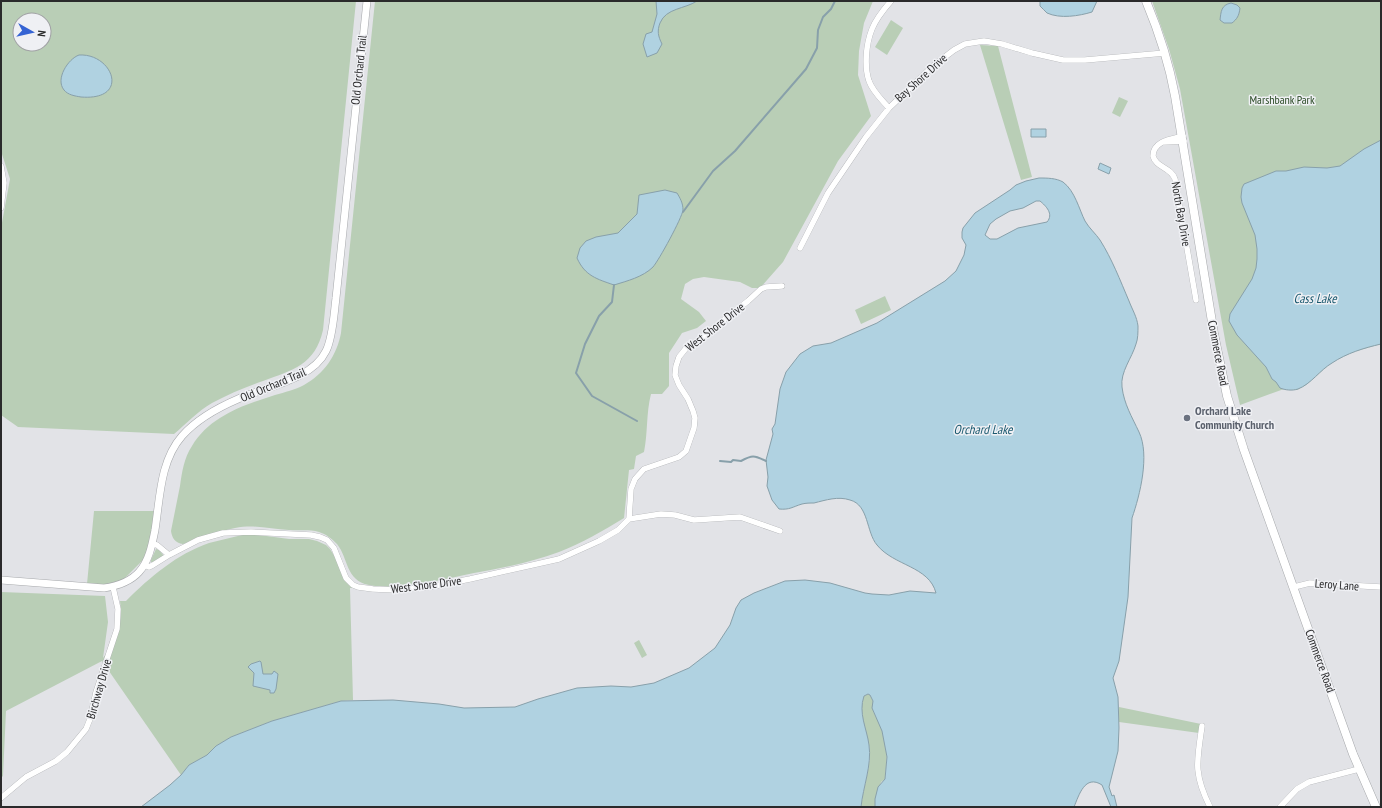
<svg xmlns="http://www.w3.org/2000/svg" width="1382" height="808" font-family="'PT Sans Narrow',sans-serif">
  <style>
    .green { fill: #b9ceb6; fill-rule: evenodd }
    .water { fill: #b0d2e1; stroke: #88a0aa; fill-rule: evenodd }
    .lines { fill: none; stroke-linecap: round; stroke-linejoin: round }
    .stream { stroke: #88a0aa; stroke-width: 2 }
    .minor-casing { stroke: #a7a9ac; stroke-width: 6 }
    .tertiary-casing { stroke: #a7a9ac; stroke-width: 8 }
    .secondary-casing { stroke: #a7a9ac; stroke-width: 9 }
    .minor { stroke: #fff; stroke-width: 5.5 }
    .tertiary { stroke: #fff; stroke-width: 7 }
    .secondary { stroke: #fff; stroke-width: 8 }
    .worship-dot { fill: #6b7280; stroke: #eff0f4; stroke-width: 1.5 }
    .labels { text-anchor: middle; stroke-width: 3; stroke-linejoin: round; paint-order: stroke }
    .street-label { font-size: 12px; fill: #2a2a2b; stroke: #eff0f4 }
    .park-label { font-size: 12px; fill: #2a4a25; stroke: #eff0f4 }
    .worship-label { font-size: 12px; font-weight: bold; fill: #5b616d; stroke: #eff0f4; text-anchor: start }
    .water-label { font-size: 13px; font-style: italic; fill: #1a596f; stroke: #eff0f4 }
  </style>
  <rect width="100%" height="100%" fill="#e2e3e7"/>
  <path class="green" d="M1 1H356L323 330C315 365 293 370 263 381 246 387 229 394 212 403 198 411 186 424 174 434L18 427 1 415V228L10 179 1 151ZM20 20H44V44H20Z
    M375 1H873L864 23 859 51 858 75 871 116 838 161 783 262 760 288H752L740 282 704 277 693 279 685 284 681 299 699 312 706 321 697 328 682 333 669 353V386L662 394H651C646 413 648 433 644 452L636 456 634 469 629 470 624 518C603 531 582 543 559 552 532 562 502 568 474 573 444 579 399 591 369 585 345 580 349 559 337 544 332 539 326 534 319 532 309 529 299 531 289 530 271 529 254 524 235 528 217 531 201 541 183 544 175 543 172 538 171 531 174 516 177 501 180 486 182 472 184 458 192 446 210 416 244 405 275 395 285 392 295 390 304 385 324 374 337 355 341 333Z
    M1152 1H1381V344L1353 352 1332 362 1306 385 1297 390 1284 389 1240 405 1226 345 1180 89 1169 49Z
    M891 20 903 28 887 55 875 47Z
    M980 45 998 46 1032 177 1021 180Z
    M1119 97 1128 101 1120 117 1112 113Z
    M885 296 891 310 861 324 855 310Z
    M94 511H156L147 556 118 585 87 584Z
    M242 535H259L289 539H309L317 541 326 545 330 549 335 557 342 575 347 582 354 588H350L353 700 341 701 272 721 231 737 216 746 207 755 189 765 181 775 102 661 6 711 3 776 1 778V592L105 596 108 622 103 658C116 640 123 624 120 601H126C150 577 177 554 209 543 220 540 231 538 242 535Z
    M156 549 159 550 164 556 153 562H151V560Z
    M639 640 647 655 642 658 634 643Z
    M868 694 870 695 873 701V711L881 726 884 736 887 757 885 779 881 782 875 807H861C863 790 869 772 870 755 870 735 857 716 864 696Z
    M1119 707 1201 724 1199 733 1119 722Z"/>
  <path class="water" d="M656 1H697C685 9 666 8 660 23 657 31 658 36 662 44L657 53 647 57 643 44 646 34 652 32 657 14Z
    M1040 1H1097L1092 12C1079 16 1060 19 1047 13 1045 11 1042 8 1040 6Z
    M1231 3 1237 5 1240 8C1239 16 1237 19 1232 23H1224L1220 20C1221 12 1221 5 1231 3Z
    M79 55C113 53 131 101 81 97 75 96 68 95 64 90 55 79 68 59 79 55Z
    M1031 129H1046V137H1031Z
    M1381 140V344C1364 348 1347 353 1332 363 1320 370 1311 384 1298 389 1292 391 1285 390 1280 388L1276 382 1272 379 1266 367 1237 335 1229 321 1230 314 1252 279 1256 268 1257 259V249L1255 235 1242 203 1241 197 1242 188 1244 184 1249 182 1276 171H1286L1304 167 1327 168 1340 166 1364 149Z
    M1100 163 1111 168 1109 174 1098 169Z
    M1039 178C1047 178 1056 178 1063 182 1075 191 1079 209 1085 221 1089 228 1096 234 1100 240 1112 259 1120 280 1129 301 1132 309 1137 317 1138 326 1138 332 1138 339 1136 344 1132 358 1120 372 1122 387 1124 404 1132 417 1139 432 1150 455 1140 495 1132 518L1128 597 1119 661 1113 678 1118 697 1119 728 1118 751 1109 787 1112 796 1114 795 1117 807H1111L1102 785C1085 774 1079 795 1074 807H875V799L878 787 885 779 887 757 882 731 872 708 873 701 870 695 868 694 864 696C858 713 867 729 869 745 872 765 863 787 861 807H141L170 785 181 775 189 765 207 755 216 746 231 737 272 721 341 701 393 700 439 704 464 708 515 707 538 699 577 688 611 686 631 687 654 683 689 668 715 648 730 625 736 608 741 600 754 593 785 581 805 580 830 583 865 593 872 594 889 595 910 591 936 593C929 566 894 566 877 545 866 532 869 505 850 500 838 496 826 500 814 503 810 503 806 503 802 504 792 507 790 510 779 509L772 500 767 486 768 477 766 460 773 434 772 429 775 424 780 389 786 372 800 354 813 346 831 343 877 323 945 281 956 271 964 255 966 245 962 238V232L963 228 975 213 1010 190 1016 185 1026 181ZM1036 201H1040C1046 206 1054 214 1047 222L1018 228 997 239H990L985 235 990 224 996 219 1010 211 1023 208Z
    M665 190 677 193C680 198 683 203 683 210 682 218 659 260 653 267 643 277 627 281 614 285 597 279 585 276 577 258L580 248 586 241 596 237 618 233 637 214 639 195Z
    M260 661 261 662 263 674H272L274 671 278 674 276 689 274 693H270V690L253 686 254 673 248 667 251 664Z"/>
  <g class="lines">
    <path class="stream" d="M683 212 713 171 735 151 806 69 817 48 818 30 823 17 831 9 835 1
      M614 285 612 302 599 316 585 344 576 373 592 396 637 421
      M720 461 731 462 733 460 741 461C752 455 754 455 766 461"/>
    <g class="minor-casing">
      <path id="minor" d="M889 108C882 100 873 92 869 81 864 66 866 44 872 29 876 19 884 9 891 1
        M1183 136C1171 139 1153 141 1153 156 1156 168 1171 167 1175 179L1196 300
        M1164 142 1184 141
        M1 166 4 183 1 208
        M800 248 828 193 866 137 889 108 933 66 954 50 965 44 984 41 1002 44 1032 53 1063 60H1085L1165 53
        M629 519 631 489 635 479 644 469 679 457 686 451 694 428 695 418 693 411 688 399 679 385 675 375 676 366 679 357 687 347 697 341 748 301 761 289 766 287 782 286
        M152 544 157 545 169 555
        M144 565 149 567 153 565 169 555 198 540 223 533 251 532 311 535 320 537 327 540 334 548 346 578 353 585 358 587 373 589 399 590 429 587 470 579 559 559 599 541 618 530 629 519 661 514 675 515 694 520 740 517 780 531
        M1294 587 1310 583 1381 587
        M1202 726C1197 761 1193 773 1210 807
        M1 798 26 777 56 761 67 752 86 729 90 719 96 692 117 629 118 609 113 587
        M1280 807 1297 789 1309 782 1359 769"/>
    </g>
    <g class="tertiary-casing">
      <path id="tertiary" d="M1 580 104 588C117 586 130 582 139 572 149 561 152 545 155 530 160 498 160 461 182 436 197 419 217 408 238 399 265 387 312 380 326 351 333 337 334 313 336 298L367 1"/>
    </g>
    <g class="secondary-casing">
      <path id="secondary" d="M1146 1C1159 32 1169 63 1175 96L1214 334 1227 396 1244 450 1353 754 1376 807"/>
    </g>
    <use href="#minor" class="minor"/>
    <use href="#tertiary" class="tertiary"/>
    <use href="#secondary" class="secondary"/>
  </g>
  <circle class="worship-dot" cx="1187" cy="418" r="4"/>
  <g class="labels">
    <g class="street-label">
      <text transform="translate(359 70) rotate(-84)" y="4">Old Orchard Trail</text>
      <text transform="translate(921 78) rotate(-42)" y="4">Bay Shore Drive</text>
      <text transform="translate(1181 214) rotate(80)" y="4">North Bay Drive</text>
      <text transform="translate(715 327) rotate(-38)" y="4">West Shore Drive</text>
      <text transform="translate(1218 353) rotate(79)" y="4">Commerce Road</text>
      <text transform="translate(273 385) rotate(-23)" y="4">Old Orchard Trail</text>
      <text transform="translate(426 585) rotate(-7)" y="4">West Shore Drive</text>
      <text transform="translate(1337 585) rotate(4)" y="4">Leroy Lane</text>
      <text transform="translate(1320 661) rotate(70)" y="4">Commerce Road</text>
      <text transform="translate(99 689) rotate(-74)" y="4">Birchway Drive</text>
    </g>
    <g class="park-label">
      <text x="1282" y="104">Marshbank Park</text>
    </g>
    <g class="worship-label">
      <text x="1195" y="415">Orchard Lake<tspan x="1195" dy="14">Community Church</tspan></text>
    </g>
    <g class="water-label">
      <text x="1315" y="303">Cass Lake</text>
      <text x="983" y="434">Orchard Lake</text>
    </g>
  </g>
  <rect width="1382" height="808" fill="none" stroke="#2a2a2b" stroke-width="4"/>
  <g transform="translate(32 32) rotate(98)"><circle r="19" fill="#eff0f4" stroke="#a0a1a4"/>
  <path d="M0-3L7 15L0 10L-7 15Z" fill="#3563d3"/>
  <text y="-6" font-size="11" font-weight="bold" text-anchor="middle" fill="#2a2a2b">N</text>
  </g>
</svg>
